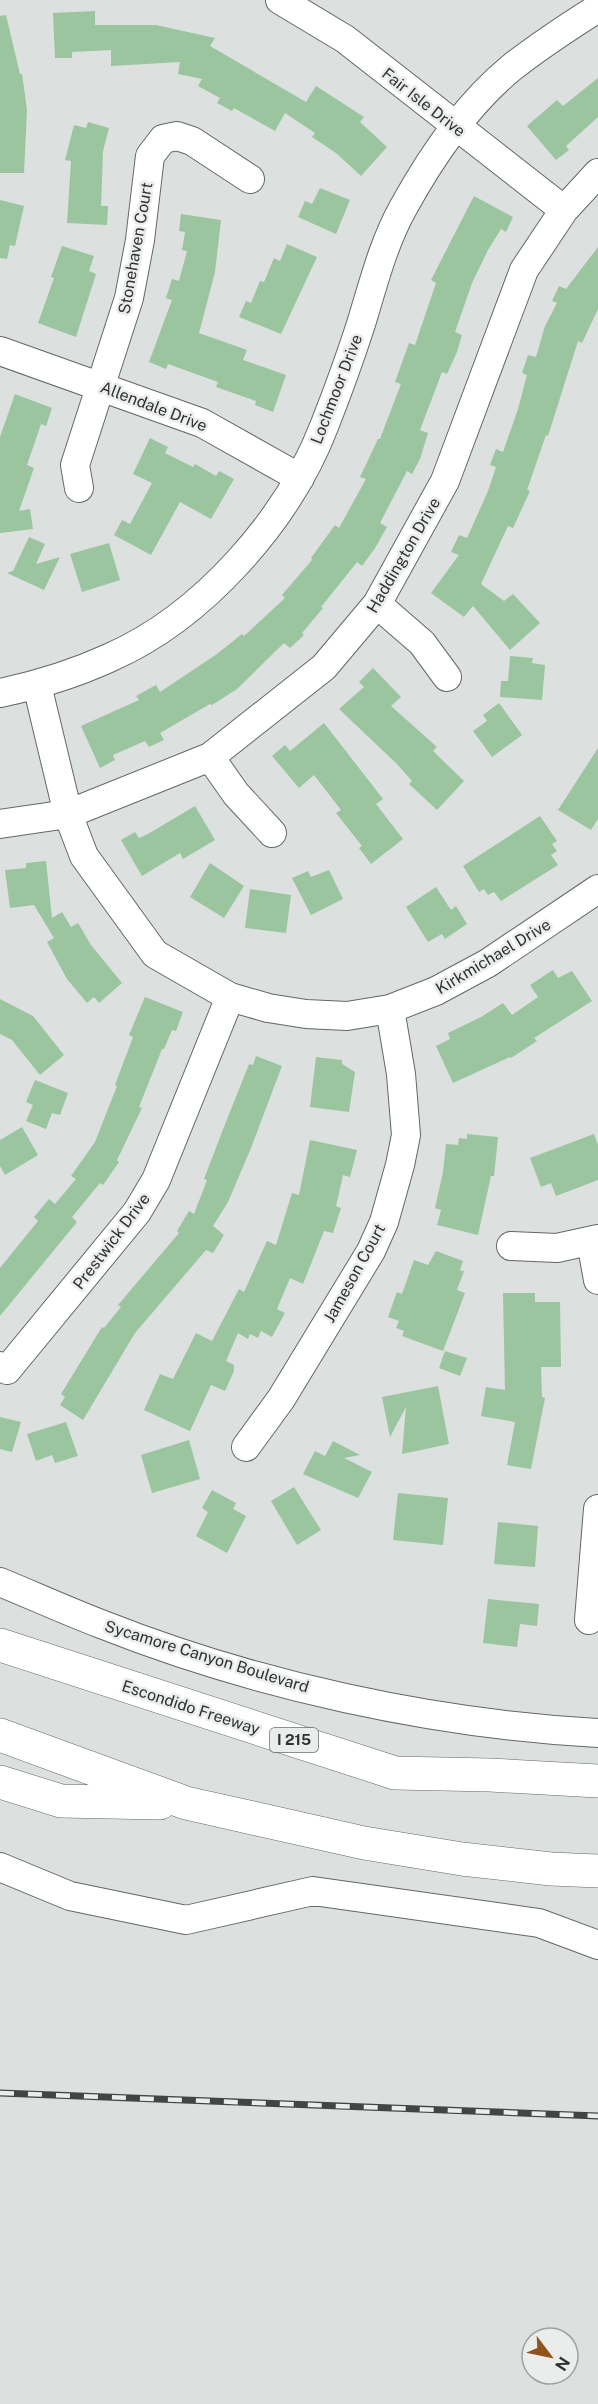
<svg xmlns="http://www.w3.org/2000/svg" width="598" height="2404" font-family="'Public Sans',sans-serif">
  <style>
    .building { fill: #9ac59f }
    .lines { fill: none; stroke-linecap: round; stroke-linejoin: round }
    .minor-casing { stroke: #646766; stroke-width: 30 }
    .highway-casing { stroke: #646766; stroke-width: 34 }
    .minor { stroke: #fff; stroke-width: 28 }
    .highway { stroke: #fff; stroke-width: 33 }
    .rail-casing { stroke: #434545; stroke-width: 7 }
    .rail { stroke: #eaedec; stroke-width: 4.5; stroke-dasharray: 14; stroke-linecap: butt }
    .labels { text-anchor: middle; stroke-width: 5; stroke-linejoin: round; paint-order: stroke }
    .shield { fill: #eaedec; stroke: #686969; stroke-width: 1.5 }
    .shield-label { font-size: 15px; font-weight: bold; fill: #303131 }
    .street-label { font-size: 16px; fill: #303131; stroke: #eaedec }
  </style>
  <rect width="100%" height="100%" fill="#dce0df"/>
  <path class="building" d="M95 11V25H156L215 38 210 46 306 102 316 86 364 117 360 122 387 147 361 176 336 153 312 137 315 133 285 113 275 131 234 108 232 111 217 103 220 98 198 86 202 79 178 74 180 62 111 66V50L72 52V58H55L53 13Z
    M6 15 20 74H22L27 110 24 173H0V16Z
    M598 78V117L566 146 569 150 556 160 527 126 557 100 563 106Z
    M88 122 109 128 103 151 101 206H108L107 225 67 223 71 161 65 160 74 125 86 128Z
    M320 188 350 200 336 234 298 217 305 201 312 204Z
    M474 196 513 217 506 232 501 229 488 250 472 283 455 332 462 335 457 352 447 374 442 372 420 430 428 433 420 459 412 474 407 471 380 523 387 527 375 548 362 566 357 562 321 607 323 608 302 633 304 635 290 648 284 643 237 689 212 705 210 704 160 733 164 740 149 747 145 741 113 755 115 760 100 768 81 726 139 700 136 696 156 685 160 692 217 654 242 634 244 636 285 598 282 595 312 560 311 558 335 525 339 528 366 479 360 477 378 439H380L401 384 395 382 409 343 415 345 436 283 431 280Z
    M0 200 24 206 15 246 10 245 7 259 0 258Z
    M181 214 221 220 215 272 199 333 247 350 243 360 286 375 273 412 255 405 256 401 216 387 218 382 168 364 166 369 149 362 172 300 166 298 172 279 179 281 187 251 182 250 185 232 179 231Z
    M287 244 317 257 281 334 239 317 246 301 251 303 260 281 264 282 274 258 280 261Z
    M62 246 94 256 89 271 96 274 76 337 38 323 54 278 51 277Z
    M598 247V309L582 343 578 341 548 436 546 435 527 490 530 491 513 528 508 526 481 584 504 601 513 594 540 623 510 650 473 606 464 617 431 593 459 555 451 552 459 535 467 538 488 491 496 467 490 465 496 449 503 452 518 409 527 375 522 373 528 355 536 357 545 326 557 303 552 301 559 286 566 289Z
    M15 394 52 408 46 426 41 424 27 465 34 468 19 511 30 509 33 529 0 533V437Z
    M150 438 168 447 165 453 193 467 195 464 216 476 219 471 234 479 211 519 180 502 151 555 114 535 122 520 130 524 152 483 133 474Z
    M29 537 45 544 36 564 60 557 44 590 7 573 13 571Z
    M109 543 120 580 82 592 70 554Z
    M510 656 533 658 532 663 545 665 542 700 500 697 501 681H508Z
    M373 668 401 697 391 706 437 747 433 751 464 781 437 810 409 784 412 781 397 764 339 709 364 687 359 682Z
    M499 703 522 735 492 757 473 731 487 721 483 715Z
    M324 723 383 799 376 804 403 839 371 864 359 848 362 846 336 813 341 810 314 775 299 788 272 756 285 745 290 751Z
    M598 748V819L591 830 558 810Z
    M195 806 215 840 183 859 180 853 142 876 121 840 135 832 139 838 148 834Z
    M540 816 557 841 552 844 557 851 551 855 558 865 501 901 494 892 488 895 484 889 479 892 463 866Z
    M46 861 52 918 62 912 71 927 78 923 91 945 122 983 99 1003 94 997 87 1003 67 979 47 942 54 938 34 905 10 908 5 870 26 868V863Z
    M210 863 244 886 224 918 190 897Z
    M329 870 343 899 311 915 292 878 308 871 311 877Z
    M436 887 451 910 456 906 467 924 445 939 442 934 428 942 406 907Z
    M250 889 291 895 286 933 245 928Z
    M553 970 558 978 572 971 592 1001 534 1038 537 1041 511 1058 510 1057 453 1083 436 1046 450 1039 448 1033 481 1017 503 1003 512 1015 538 997 530 985Z
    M145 997 183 1012 176 1031 172 1030 164 1049H162L139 1107 142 1108 117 1160 119 1162 103 1185 100 1183 72 1217 77 1222 0 1316V1268L38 1221 34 1217 49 1199 55 1204 76 1179 71 1176 95 1142 117 1086 115 1085 133 1037 129 1035Z
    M0 999 33 1016 64 1055 40 1075 12 1040 0 1034Z
    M256 1056 282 1066 251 1148 228 1202 213 1226 224 1235 213 1253 206 1250 135 1333 83 1420 60 1405 65 1397 61 1394 102 1327 104 1328 121 1307 118 1305 179 1233 177 1231 189 1211 194 1214 207 1180 204 1179 222 1132 249 1064 253 1065Z
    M316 1057 342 1060V1064L355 1072 349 1112 310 1107Z
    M35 1080 68 1093 60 1115 52 1113 46 1129 26 1121 33 1105 26 1102Z
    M22 1127 38 1155 5 1175 0 1166V1140Z
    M467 1134 498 1137 494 1176H491L478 1235 437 1225 441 1210 435 1208 443 1172 446 1144 458 1145 459 1138 467 1139Z
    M594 1134 598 1145V1180L556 1196 551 1183 541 1187 530 1158Z
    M310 1140 357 1150 350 1177 343 1175 336 1206 341 1208 333 1233 324 1231 303 1284 290 1278 277 1309 285 1313 272 1337 261 1331 258 1338 250 1334 248 1339 238 1333 226 1361 234 1365V1371L225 1391 211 1385 190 1431 144 1410 160 1374 173 1379 196 1333 212 1341 239 1289 244 1292 267 1241 276 1245 292 1193 299 1195Z
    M436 1251 463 1261 460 1270 464 1271 457 1290 465 1293 443 1351 402 1336 404 1331 396 1328 399 1321 388 1317 397 1292 402 1294 414 1260 428 1265Z
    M503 1293H535V1302H560L561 1367H541L542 1397 545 1398 531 1469 507 1465 515 1422 481 1416 486 1387 505 1390Z
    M445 1351 467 1358 460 1376 439 1368Z
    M438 1386 449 1444 402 1454 406 1407 390 1437 382 1397Z
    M0 1417 21 1422 12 1452 0 1449Z
    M66 1422 78 1456 55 1463 52 1455 36 1461 27 1434Z
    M189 1440 200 1479 152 1493 141 1455Z
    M333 1441 360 1455 344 1458 372 1472 358 1498 303 1474 315 1451 325 1456Z
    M294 1487 321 1530 297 1545 271 1501Z
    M212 1490 236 1503 233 1509 246 1516 227 1553 196 1536 208 1512 202 1508Z
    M398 1493 448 1498 443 1545 393 1540Z
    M498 1522 538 1526 535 1567 494 1564Z
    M488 1599 539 1604 537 1626 520 1624 517 1647 483 1643Z"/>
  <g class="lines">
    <g class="minor-casing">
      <path id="minor" d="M280 0 345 39 564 210
        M0 351 202 423 300 478
        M79 488 75 465 129 298 140 240 150 156 163 139 177 136 192 141 250 179
        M377 604 422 643 447 677
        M37 685 68 814 84 856 155 954 230 997 268 1008 306 1014 347 1016 390 1009 436 991 488 963 598 889
        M0 693C38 685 74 674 109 658 203 617 289 519 325 424 338 391 350 358 361 324 373 285 383 244 403 208 431 157 466 105 511 68 539 46 568 27 598 8
        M210 757 236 794 272 833
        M0 824 68 814 210 757 324 667 377 604 445 481 524 270 564 210 598 173
        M591 1241 598 1280
        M511 1246 557 1248 598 1239
        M0 1366 7 1370 137 1212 156 1180 230 997
        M246 1447 281 1399 371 1251 384 1222 400 1165 406 1135 401 1074 390 1009
        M0 1582C34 1596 67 1611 101 1624 255 1685 432 1724 598 1733
        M589 1620 598 1509
        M0 1867 70 1896 186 1920 313 1891 539 1923 598 1945"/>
    </g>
    <g class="highway-casing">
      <path id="highway" d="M0 1645 395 1773 490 1775 598 1781
        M0 1735 186 1803 364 1843 462 1859 551 1869 598 1871
        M0 1782 61 1801 160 1803"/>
    </g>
    <use href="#minor" class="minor"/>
    <use href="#highway" class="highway"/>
    <g class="rail-casing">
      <path id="rail" d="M0 2093 598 2116"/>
    </g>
    <use href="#rail" class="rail"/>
  </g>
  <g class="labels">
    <rect class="shield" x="270" y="1728" width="48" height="24" rx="4.5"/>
    <g class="shield-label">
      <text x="294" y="1745">I 215</text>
    </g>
    <g class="street-label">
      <text transform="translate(424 102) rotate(38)" y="6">Fair Isle Drive</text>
      <text transform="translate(135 248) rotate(-80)" y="6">Stonehaven Court</text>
      <text transform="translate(336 389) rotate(-69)" y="6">Lochmoor Drive</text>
      <text transform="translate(154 406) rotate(21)" y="6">Allendale Drive</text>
      <text transform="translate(403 555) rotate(-60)" y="6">Haddington Drive</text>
      <text transform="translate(493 956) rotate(-31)" y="6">Kirkmichael Drive</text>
      <text transform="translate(111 1241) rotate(-53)" y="6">Prestwick Drive</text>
      <text transform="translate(354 1273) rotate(-61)" y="6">Jameson Court</text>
      <text transform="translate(207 1656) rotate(17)" y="6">Sycamore Canyon Boulevard</text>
      <text transform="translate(191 1707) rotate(18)" y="6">Escondido Freeway</text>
    </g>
  </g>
  <g transform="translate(550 2356) rotate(122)"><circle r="28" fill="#eaedec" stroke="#a0a2a1" stroke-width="1.5"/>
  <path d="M0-4.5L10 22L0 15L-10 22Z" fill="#915317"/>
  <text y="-9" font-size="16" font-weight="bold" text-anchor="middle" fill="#303131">N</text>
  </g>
</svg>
